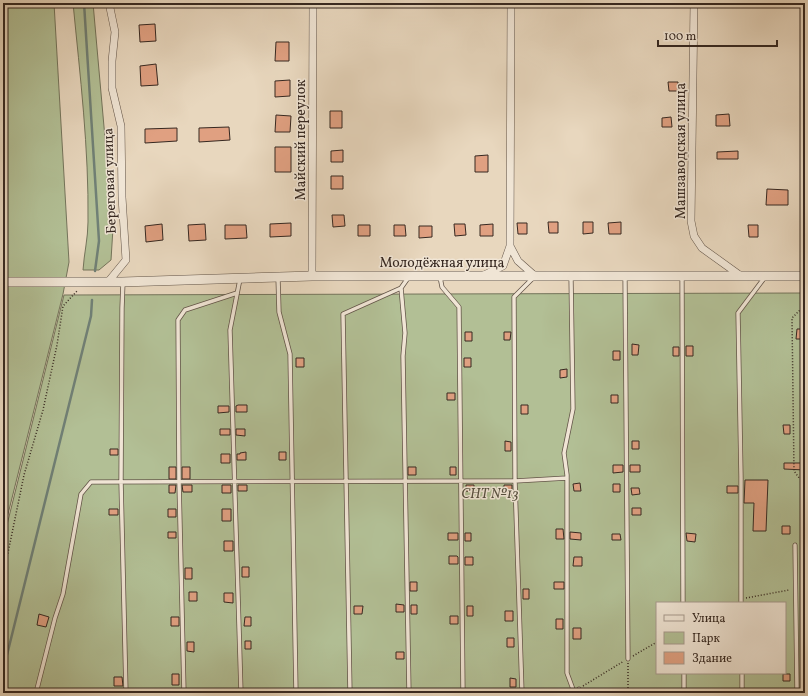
<svg xmlns="http://www.w3.org/2000/svg" width="808" height="696" font-family="Vollkorn,serif">
  <style>
    .green { fill: #b2bf95; stroke: #74745b; fill-rule: evenodd }
    .lines { fill: none; stroke-linecap: round; stroke-linejoin: round }
    .stream { stroke: #708076; stroke-width: 2.5 }
    .building { fill: #e0a081; stroke: #362821 }
    .service-casing { stroke: #625448; stroke-width: 5 }
    .minor-casing { stroke: #625448; stroke-width: 8 }
    .tertiary-casing { stroke: #625448; stroke-width: 10 }
    .path { stroke: #362821; stroke-width: 1.5; stroke-dasharray: 1 2; stroke-linecap: butt }
    .service { stroke: #f0e5d5; stroke-width: 3.5 }
    .minor { stroke: #f0e5d5; stroke-width: 7 }
    .tertiary { stroke: #f0e5d5; stroke-width: 9 }
    .labels { text-anchor: middle; stroke-width: 3; stroke-linejoin: round; paint-order: stroke }
    .street-label { font-size: 14px; fill: #362821; stroke: #f0e5d5 }
    .park-label { font-size: 14px; font-style: italic; fill: #554e3e; stroke: #f0e5d5 }
  </style>
  <rect width="100%" height="100%" fill="#e8d7be"/>
  <filter id="stains"><feTurbulence type="fractalNoise" baseFrequency=".005" numOctaves="4"/><feColorMatrix values="0 0 0 0 .2 0 0 0 0 .09 0 0 0 0 .02 0 0 0 .5 -.17"/></filter>
  <radialGradient id="worn" r=".72"><stop offset=".6" stop-color="#630" stop-opacity="0"/><stop offset="1" stop-color="#630" stop-opacity=".3"/></radialGradient>
  <path class="green" d="M3 3H54L69 262 63 294 3 534Z
    M73 3H93L113 228 111 260 99 270H83C84 254 88 238 88 222 89 149 80 75 73 3Z
    M805 293V693H3V541L64 295ZM657 603H785V673H657Z"/>
  <g class="lines">
    <path class="stream" d="M84 3 99 241 95 271
      M3 671 91 316 92 300"/>
  </g>
  <path class="building" d="M155 24 156 41 140 42 139 25Z
    M276 42H289V61H275Z
    M156 64 158 85 141 86 140 66Z
    M290 80V96L275 97V81Z
    M668 82H678V91H669Z
    M330 111H342V128H330Z
    M729 114 730 126H716V115Z
    M276 115 291 116 290 132H275Z
    M671 117 672 127H662V118Z
    M229 127 230 140 199 142V128Z
    M177 128V141L145 143V129Z
    M275 147H291V172H275Z
    M343 150V162H331V151Z
    M738 151V159H717V152Z
    M488 155V172H475V156Z
    M331 176H343V189H331Z
    M767 189 788 190V205H766Z
    M332 215H344L345 226 333 227Z
    M548 222H558V233H549Z
    M583 222H593V233L583 234Z
    M621 222V234H609L608 223Z
    M291 223V236L270 237V224Z
    M517 223H527V234H518Z
    M162 224 163 240 146 242 145 226Z
    M205 224 206 240 189 241 188 225Z
    M454 224H465L466 235 455 236Z
    M493 224V236H480V225Z
    M225 225H246L247 238 225 239Z
    M358 225H370V236H358Z
    M394 225H405L406 236H394Z
    M748 225H758V237H749Z
    M419 226H432V237L419 238Z
    M797 329H803V339H796Z
    M465 332H472V341H465Z
    M504 332H511L510 340H504Z
    M632 344 639 345 638 355H632Z
    M686 346H693V356H686Z
    M673 347H679V356H673Z
    M613 351H620V360H613Z
    M296 358H304V367H296Z
    M464 358H471V367H464Z
    M567 369V377L560 378V370Z
    M447 393H455V400H447Z
    M611 395H618V403H611Z
    M238 405H247V412H236V406Z
    M521 405H528V414H521Z
    M218 406H229V412L218 413Z
    M783 425H790V434H784Z
    M220 429H230V435H220Z
    M236 429H245V436L236 435Z
    M505 441 511 442V451H505Z
    M632 441H639V449H632Z
    M110 449H118V455H110Z
    M246 452V460H237V454H240V453Z
    M279 452H286V460H279Z
    M221 454H230V463H221Z
    M784 463H805V470L784 469Z
    M613 465H623V472L613 473Z
    M630 465H640V472H630Z
    M169 467H176V479H169Z
    M182 467H190V479H182Z
    M408 467H416V475H408Z
    M450 467H456V475H450Z
    M745 480H768L766 531H753L754 503H744Z
    M580 483 581 491H574L573 484Z
    M613 484H620V492H613Z
    M176 485 175 493H169V485Z
    M182 485H192V492H183Z
    M222 485H231V493H222Z
    M238 485H247V491H238Z
    M466 485H474V492L466 491Z
    M504 485H512V495H504Z
    M727 486H738V493H727Z
    M631 488H639L640 494 632 495Z
    M632 508H641V515H632Z
    M109 509H118V515H109Z
    M168 509H176V517H168Z
    M222 509H231V521H222Z
    M782 526H790V534H782Z
    M556 529H563L564 539H556Z
    M168 532H176V538H168Z
    M570 532 581 533V540L570 539Z
    M448 533H458V540H448Z
    M465 533H471V541H465Z
    M686 533 696 534 695 542 687 541Z
    M612 534H620L621 540H612Z
    M224 541H233V551H224Z
    M449 556H457L458 557V564H449Z
    M465 557H473V565H465Z
    M574 557H582V566H573Z
    M242 567H249V577H242Z
    M185 568H192V579H185Z
    M410 582H417V591H410Z
    M554 582H564V589H554Z
    M523 589H529V599H523Z
    M189 592H197V601H189Z
    M224 593H233V603L224 602Z
    M396 604 404 605V612H396Z
    M411 605H417V614H411Z
    M354 606H363L362 614H354Z
    M467 606H473V616H467Z
    M505 611H513V621H505Z
    M39 614 49 617 46 627 37 625Z
    M450 616H458V624H450Z
    M171 617H179V626H171Z
    M245 617H251V626H244Z
    M556 619H563V629H556Z
    M573 628H581V639H573Z
    M507 638H514V647H507Z
    M245 641H251V649H245Z
    M187 642H194V652L187 651Z
    M396 652H404V659H396Z
    M172 674H179V685H172Z
    M783 674H790V681H783Z
    M114 677H122L123 686H114Z
    M510 678 516 679V687H510Z"/>
  <g class="lines">
    <g class="service-casing">
      <path id="service" d="M682 276 683 603
        M440 277 442 287 459 307 463 693
        M571 277 573 409 564 453 567 475V673L574 692
        M625 277 628 659
        M278 278 279 312 290 354 296 693
        M240 279 230 330 241 693
        M123 282 122 308 121 481 126 693
        M401 288 405 333 403 356 409 693
        M795 545 797 693
        M741 603V477L738 313 765 277
        M684 673V693
        M742 673V693
        M36 693 55 618 63 594 81 494 91 482 515 481 567 478
        M184 693 179 481 178 320 185 310 237 293
        M350 693 343 314 401 288 408 278
        M522 693 515 481 514 297 533 278
        M579 693V689"/>
    </g>
    <g class="minor-casing">
      <path id="minor" d="M694 3 691 221 694 236 702 248 741 276
        M510 246 518 261 535 276
        M484 275 503 266 510 246 511 3
        M312 276 313 3
        M108 282 126 260 122 197 121 126 112 88V61L115 32 109 3"/>
    </g>
    <g class="tertiary-casing">
      <path id="tertiary" d="M3 282H122L312 276H805"/>
    </g>
    <path class="path" d="M805 308 800 310 792 318 794 471 800 479H805
      M3 577 24 475 43 410 57 345 63 306 77 291
      M746 598 789 590
      M633 656 657 642
      M628 663V693
      M583 686 624 661"/>
    <use href="#service" class="service"/>
    <use href="#minor" class="minor"/>
    <use href="#tertiary" class="tertiary"/>
  </g>
  <g class="labels">
    <g class="street-label">
      <text transform="translate(300 140) rotate(-90)" y="5">Майский переулок</text>
      <text transform="translate(680 151) rotate(-90)" y="5">Машзаводская улица</text>
      <text transform="translate(109 181) rotate(-92)" y="5">Береговая улица</text>
      <text x="442" y="267">Молодёжная улица</text>
    </g>
    <g class="park-label">
      <text x="490" y="498">СНТ №13</text>
    </g>
  </g>
  <rect width="808" height="696" fill="none" stroke="#e8d7be" stroke-width="16"/>
  <rect x="4" y="4" width="800" height="688" fill="none" stroke="#362821" stroke-width="2"/>
  <rect x="8" y="8" width="792" height="680" fill="none" stroke="#362821"/>
  <rect x="656" y="602" width="130" height="72" fill="#f0e5d5" stroke="#a6998d"/>
  <rect x="664" y="615" width="20" height="6" fill="#f0e5d5" stroke="#a6998d"/>
  <text x="692" y="622" font-size="12" fill="#362821">Улица</text>
  <rect x="664" y="632" width="20" height="12" fill="#b2bf95" stroke="#a6998d"/>
  <text x="692" y="642" font-size="12" fill="#362821">Парк</text>
  <rect x="664" y="652" width="20" height="12" fill="#e0a081" stroke="#a6998d"/>
  <text x="692" y="662" font-size="12" fill="#362821">Здание</text>
  <path d="M658 40v6h119v-6" fill="none" stroke="#362821" stroke-width="2"/>
  <text x="664" y="40" font-size="12" fill="#362821" stroke="#f0e5d5" stroke-width="3" paint-order="stroke">100 m</text>
  <rect width="100%" height="100%" filter="url(#stains)"/>
  <rect width="100%" height="100%" fill="url(#worn)"/>
</svg>
